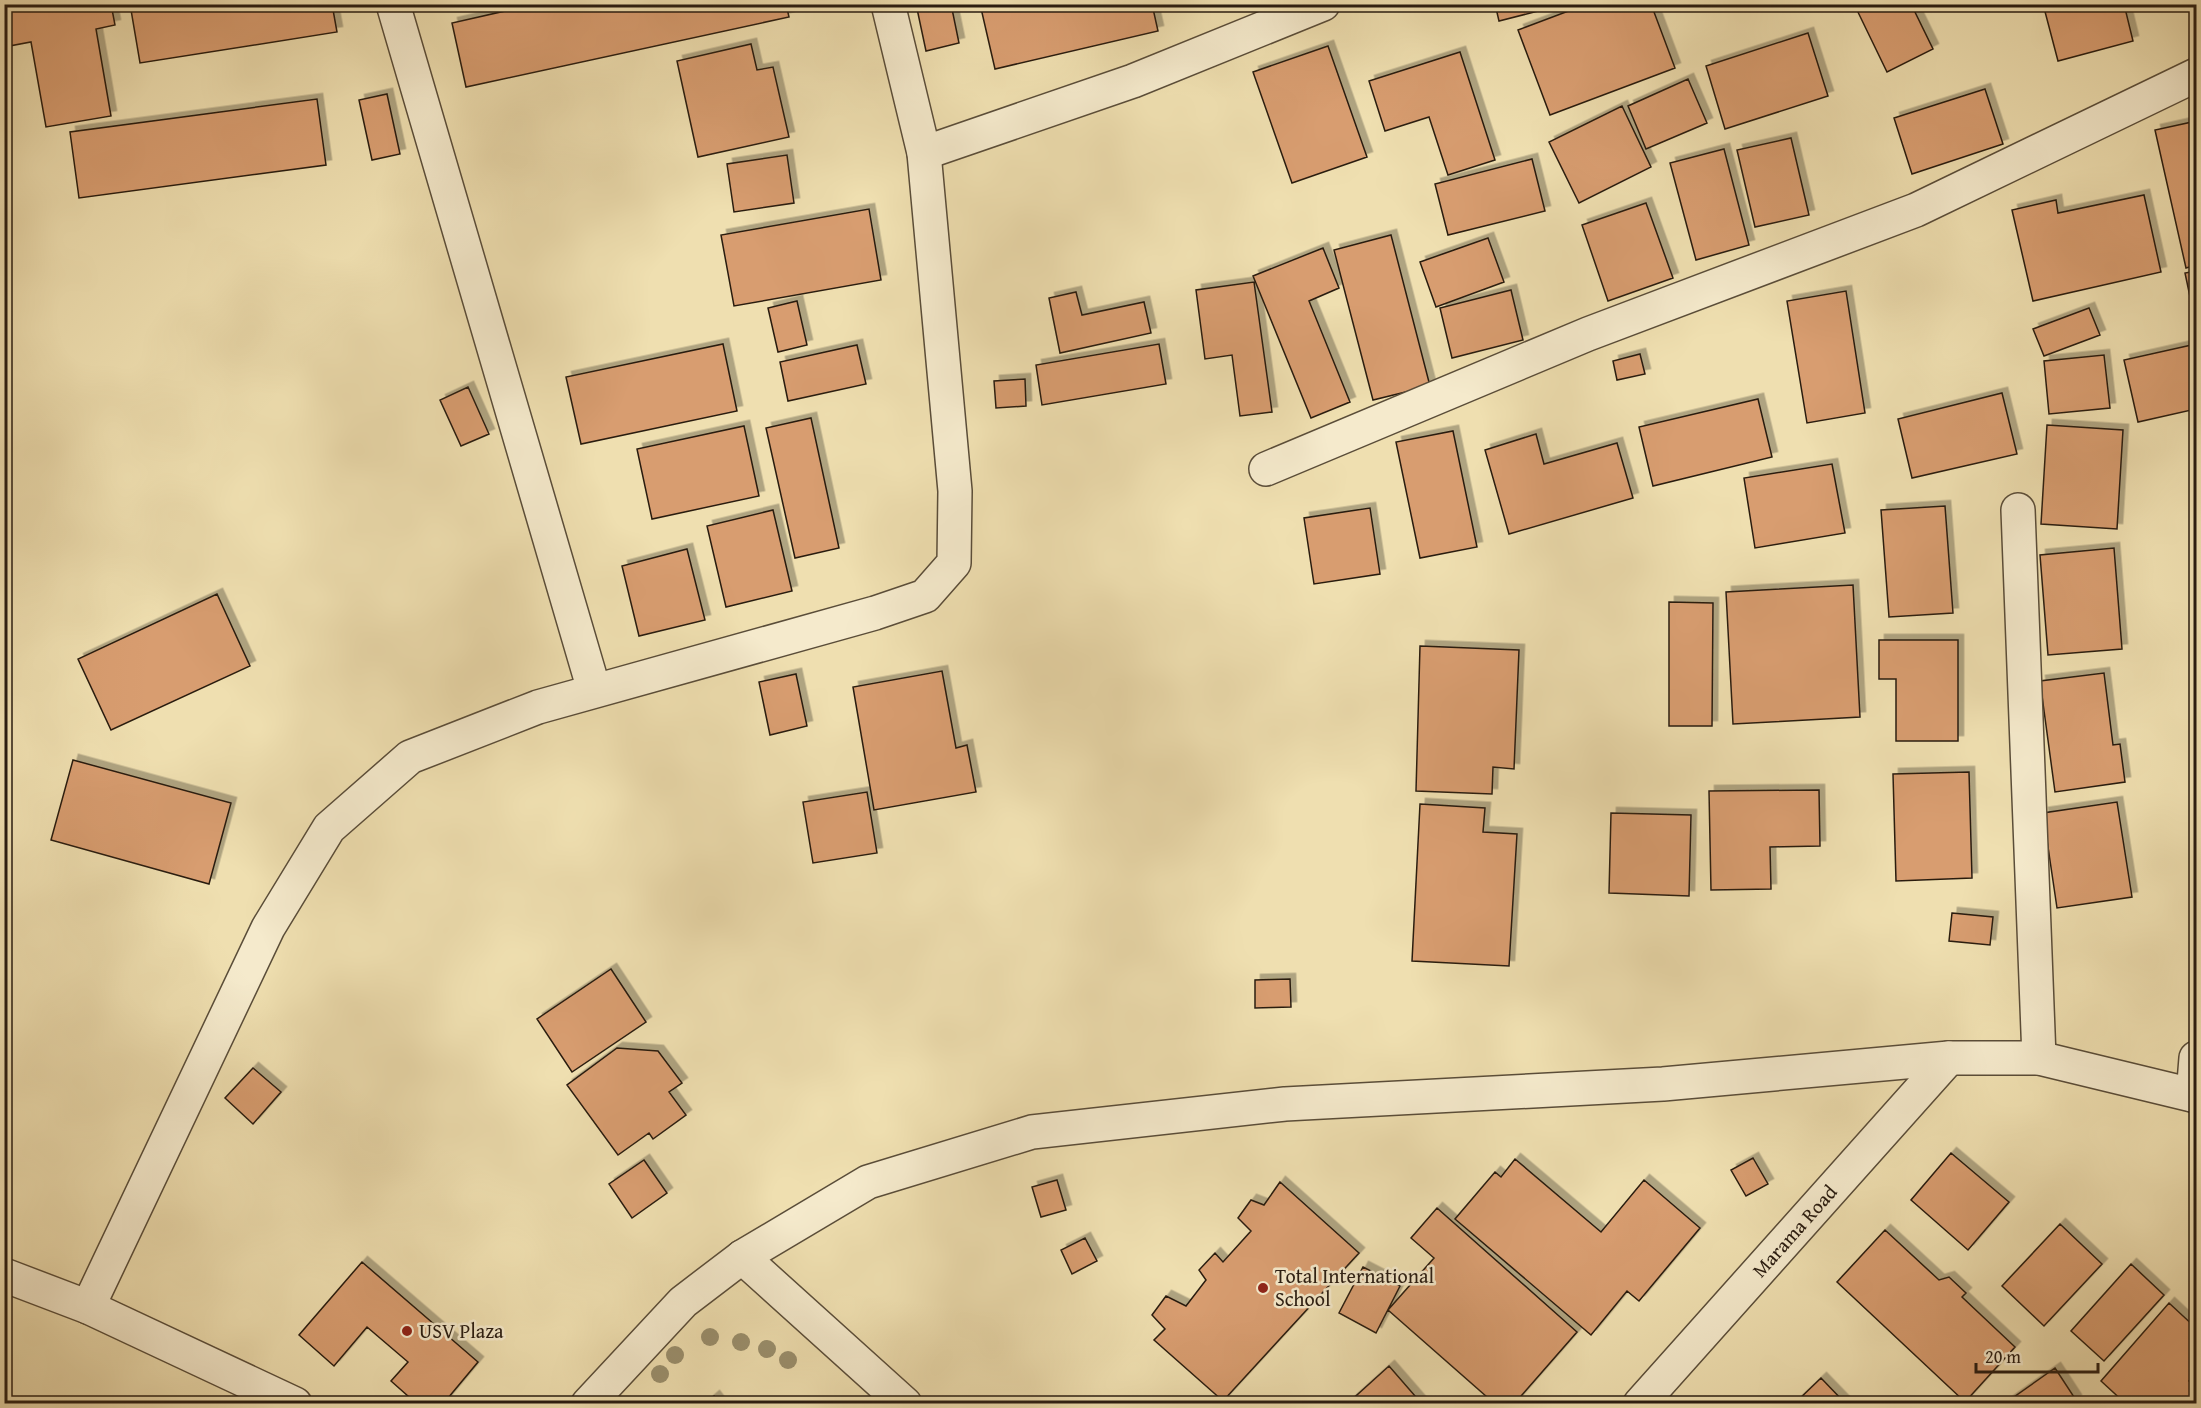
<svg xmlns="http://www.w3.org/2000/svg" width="2201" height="1408" font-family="'Gentium Book Plus',serif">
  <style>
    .building { fill: #d89d6f; stroke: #291c11; stroke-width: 1.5; filter: url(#shadow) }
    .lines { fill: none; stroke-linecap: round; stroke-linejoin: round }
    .minor-casing { stroke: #5a4d39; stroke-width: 36 }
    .minor { stroke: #f5eacc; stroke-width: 33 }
    .tree { fill: #9a8f6d }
    .poi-dot { fill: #8f2418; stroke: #f5eacc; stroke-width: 2 }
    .labels { text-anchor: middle; stroke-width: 5; stroke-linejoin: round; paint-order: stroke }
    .street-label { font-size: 20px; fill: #291c11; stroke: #f5eacc }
    .poi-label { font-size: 20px; fill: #291c11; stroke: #f5eacc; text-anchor: start }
  </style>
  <defs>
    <filter id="shadow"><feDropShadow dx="5.5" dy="-5.5" stdDeviation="0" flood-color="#0004"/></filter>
  </defs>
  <rect width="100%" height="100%" fill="#efdfb0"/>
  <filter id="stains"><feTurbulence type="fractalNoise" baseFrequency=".00333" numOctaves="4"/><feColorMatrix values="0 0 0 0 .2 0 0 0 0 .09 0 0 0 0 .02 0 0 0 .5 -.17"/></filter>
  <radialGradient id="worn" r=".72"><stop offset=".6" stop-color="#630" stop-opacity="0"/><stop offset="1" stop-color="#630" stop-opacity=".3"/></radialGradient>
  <path class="building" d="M18 4H111L115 25 96 29 111 116 46 127 31 42 4 47V7Z
    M130 4H332L337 32 140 63Z
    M536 4H786L789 17 466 87 452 23Z
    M916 4H951L959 43 926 51Z
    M980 4H1152L1158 31 995 69Z
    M1467 4H1494L1468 11Z
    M1495 4H1554V7L1499 21Z
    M1587 4H1651L1675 68 1550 115 1518 30Z
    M1857 4H1911L1933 49 1887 72 1855 6Z
    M2043 4H2124L2133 41 2058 61Z
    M1808 33 1828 96 1725 129 1706 66Z
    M751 44 757 70 773 67 789 137 698 157 677 61Z
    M1328 46 1367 157 1292 183 1253 72Z
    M1460 52 1495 160 1448 175 1429 117 1385 131 1369 81Z
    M1688 79 1707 123 1646 149 1628 106Z
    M1985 89 2003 144 1912 174 1894 118Z
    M387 94 400 154 372 160 359 100Z
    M317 99 326 165 79 198 70 132Z
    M1622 106 1651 167 1579 203 1549 142Z
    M2192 122 2196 142V265L2186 268 2155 130Z
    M1791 138 1809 215 1755 227 1737 150Z
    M1724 149 1749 245 1696 260 1670 163Z
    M787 155 794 203 734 212 727 164Z
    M1532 159 1545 211 1448 235 1435 184Z
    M2144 195 2161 272 2033 301 2012 210 2056 200 2058 213Z
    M1646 203 1673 278 1608 301 1582 225Z
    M869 209 881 280 734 306 721 235Z
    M1391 235 1430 386 1373 400 1334 250Z
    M1488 238 1504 282 1436 307 1420 262Z
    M1323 248 1339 288 1309 301 1350 402 1311 418 1253 276Z
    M2196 271V325L2185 273Z
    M1254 282 1272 412 1240 416 1232 355 1205 359 1196 290Z
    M1511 290 1523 340 1452 358 1440 308Z
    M1846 291 1865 413 1807 423 1787 301Z
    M1076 292 1082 315 1144 302 1151 333 1060 353 1049 298Z
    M797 301 807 345 778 352 768 308Z
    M2089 308 2100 335 2044 356 2033 329Z
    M723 344 737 411 581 444 566 377Z
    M1159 344 1166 384 1042 405 1036 365Z
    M2196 344V409L2138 422 2124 360Z
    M857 345 866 384 788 401 780 362Z
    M1640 354 1645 374 1617 380 1613 361Z
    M2104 355 2110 408 2049 414 2044 361Z
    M1025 379 1026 406 996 408 994 381Z
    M468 387 489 434 461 446 440 400Z
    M2002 393 2017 454 1912 478 1898 419Z
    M1758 399 1772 457 1653 486 1639 427Z
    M811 418 839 548 795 558 766 428Z
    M2047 425 2123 430 2117 529 2041 524Z
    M744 426 759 496 652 519 637 449Z
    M1453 431 1477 547 1420 558 1396 442Z
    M1536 434 1544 464 1617 443 1633 498 1509 534 1485 450Z
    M1832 464 1845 533 1755 548 1744 478Z
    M1945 506 1953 613 1889 617 1881 510Z
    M1370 508 1380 574 1314 584 1304 518Z
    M773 510 792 591 726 607 707 526Z
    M2114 548 2122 649 2048 655 2040 555Z
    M687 549 705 620 639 636 622 566Z
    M1853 585 1860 717 1733 724 1726 592Z
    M217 594 250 666 111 730 78 659Z
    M1669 602 1713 603 1712 726H1669Z
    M1879 640H1958V741H1896V679H1879Z
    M1420 646 1519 650 1514 769 1493 767 1492 794 1416 791Z
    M942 671 956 748 967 745 976 792 874 810 853 687Z
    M2104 673 2113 745 2120 744 2125 782 2055 792 2040 681Z
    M796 674 807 726 770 735 759 682Z
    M73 760 231 803 209 884 51 840Z
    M1969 772 1972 878 1896 881 1893 774Z
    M1819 790 1820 846 1770 847 1771 889 1711 890 1709 791Z
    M867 792 877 853 813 863 803 802Z
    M2117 802 2132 897 2057 908 2043 813Z
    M1420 804 1485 808 1483 832 1517 834 1509 966 1412 961Z
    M1611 813 1691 815 1689 896 1609 893Z
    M1952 913 1993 917 1990 945 1949 941Z
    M611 969 646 1022 572 1072 537 1019Z
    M1290 979 1291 1007 1255 1008V980Z
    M617 1048 658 1051 682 1083 669 1092 686 1115 653 1139 649 1133 618 1155 567 1085Z
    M253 1068 281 1092 253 1124 225 1098Z
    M1951 1153 2009 1202 1968 1250 1911 1200Z
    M1753 1158 1768 1184 1746 1196 1731 1170Z
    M1515 1159 1601 1232 1644 1180 1700 1228 1639 1301 1627 1291 1591 1335 1455 1219 1495 1172 1501 1177Z
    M644 1160 667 1193 632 1218 609 1184Z
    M1057 1180 1066 1210 1041 1217 1032 1187Z
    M1280 1182 1359 1253 1223 1401 1154 1340 1165 1329 1152 1315 1166 1296 1186 1306 1206 1280 1199 1270 1215 1253 1223 1262 1251 1231 1238 1218 1251 1200 1264 1205Z
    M1437 1208 1577 1332 1514 1404H1495L1388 1310 1434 1258 1411 1238Z
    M2060 1224 2102 1264 2044 1326 2002 1286Z
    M1885 1230 1939 1280 1949 1277 1966 1293 1962 1297 2015 1347 1965 1402 1837 1282Z
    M1085 1238 1097 1261 1072 1274 1061 1250Z
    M362 1262 478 1362 443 1404H417L391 1381 408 1362 367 1327 334 1366 299 1335Z
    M2131 1264 2164 1295 2104 1361 2071 1331Z
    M1363 1267 1400 1286 1376 1333 1339 1313Z
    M2169 1303 2196 1328V1372L2189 1381 2196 1387V1404H2126L2101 1381Z
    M1389 1366 1422 1404H1347Z
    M2055 1368 2076 1400 2071 1404H2004Z
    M1821 1378 1846 1404H1794Z
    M714 1396 720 1404H705Z"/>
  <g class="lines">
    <g class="minor-casing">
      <g id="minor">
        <path d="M393 4 594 690"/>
        <path d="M924 153 1133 81 1323 4"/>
        <path d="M1266 469 1588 334 1916 210 2196 75"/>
        <path d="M2018 510 2039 1058"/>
        <path d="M2193 1095 2196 1058"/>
        <path d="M742 1257 905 1404"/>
        <path d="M4 1275 88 1307 295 1404"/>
        <path d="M88 1307 268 928 329 828 410 757 538 707 875 613 925 596 954 563 955 491 924 153 888 4"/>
        <path d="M588 1404 683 1302 742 1257 868 1182 1032 1132 1285 1104 1663 1084 1949 1058H2039L2196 1096"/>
        <path id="s1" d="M1640 1404 1949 1058"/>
      </g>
    </g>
    <use href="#minor" class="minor"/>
  </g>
  <g class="tree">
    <circle cx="710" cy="1337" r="9"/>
    <circle cx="741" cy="1342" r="9"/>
    <circle cx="767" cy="1349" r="9"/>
    <circle cx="675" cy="1355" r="9"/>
    <circle cx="788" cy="1360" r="9"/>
    <circle cx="660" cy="1374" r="9"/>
  </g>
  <g class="poi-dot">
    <circle cx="1263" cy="1288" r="6"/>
    <circle cx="407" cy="1331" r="6"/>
  </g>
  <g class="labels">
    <g class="street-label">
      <text dy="7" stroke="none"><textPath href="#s1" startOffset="232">Marama Road</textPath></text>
    </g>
    <g class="poi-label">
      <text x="1275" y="1283">Total International<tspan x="1275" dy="23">School</tspan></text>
      <text x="419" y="1338">USV Plaza</text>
    </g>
  </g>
  <rect width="2201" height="1408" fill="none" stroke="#efdfb0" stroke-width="24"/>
  <rect x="6" y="6" width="2189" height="1396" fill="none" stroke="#291c11" stroke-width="3"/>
  <rect x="12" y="12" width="2177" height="1384" fill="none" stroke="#291c11" stroke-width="1.5"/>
  <path d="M1976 1363v9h122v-9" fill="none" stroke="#291c11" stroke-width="3"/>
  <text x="1985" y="1363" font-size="18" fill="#291c11" stroke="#f5eacc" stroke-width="4.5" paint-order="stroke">20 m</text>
  <rect width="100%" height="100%" filter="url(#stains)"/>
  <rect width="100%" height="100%" fill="url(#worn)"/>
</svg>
